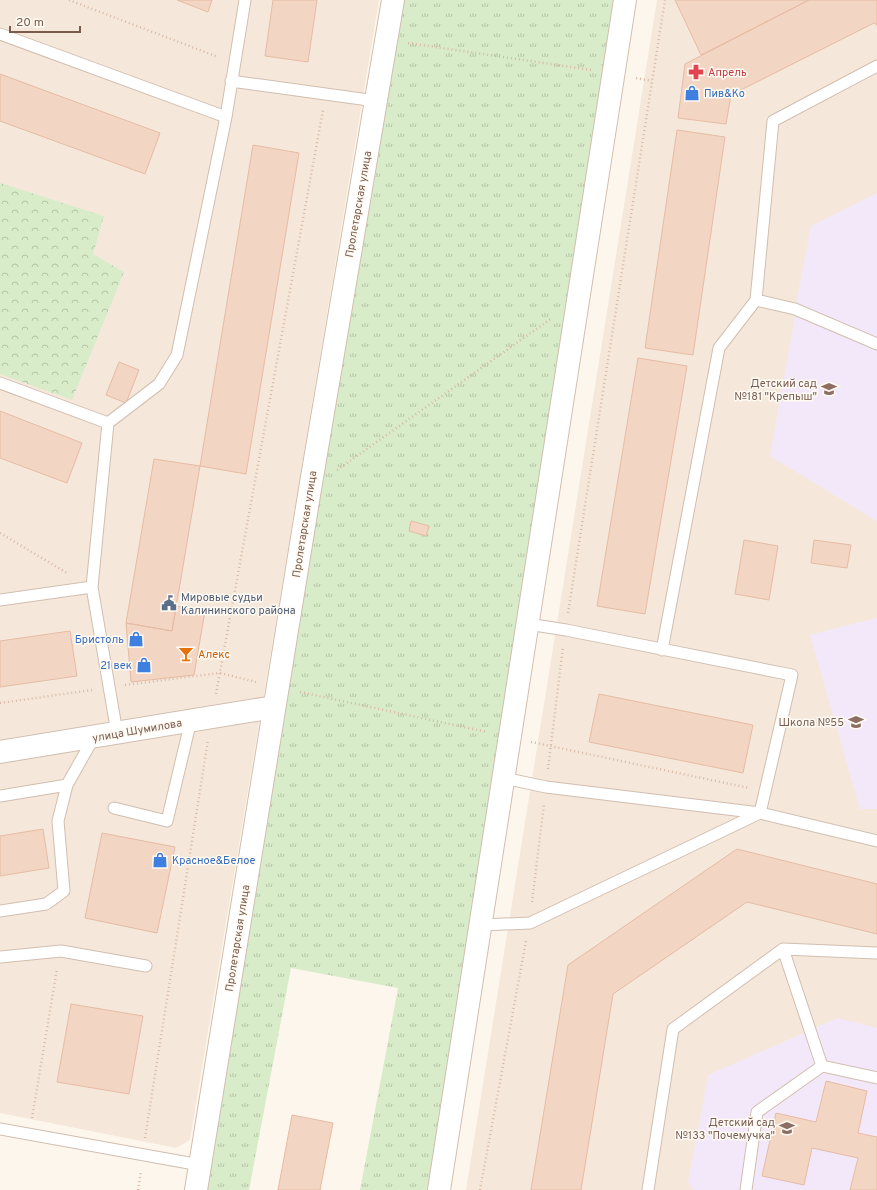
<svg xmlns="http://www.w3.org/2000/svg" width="877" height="1190" font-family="Overpass,sans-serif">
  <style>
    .residential { fill: #f5e8da }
    .education { fill: #f3e8fa }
    .grass { fill: url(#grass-tufts) }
    .forest { fill: url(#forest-crowns) }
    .building { fill: #f3d5c3; stroke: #e6bba3 }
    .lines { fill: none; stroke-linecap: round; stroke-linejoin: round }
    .service-casing { stroke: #d1beb0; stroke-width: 13 }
    .minor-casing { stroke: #d1beb0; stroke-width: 24 }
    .tertiary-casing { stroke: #d1beb0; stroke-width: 24 }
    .path { stroke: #d9b8a5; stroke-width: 2.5; stroke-dasharray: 1 3; stroke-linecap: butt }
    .service { stroke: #fff; stroke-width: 11 }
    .minor { stroke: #fff; stroke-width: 22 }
    .tertiary { stroke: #fff; stroke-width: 22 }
    .labels { text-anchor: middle; stroke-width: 3; stroke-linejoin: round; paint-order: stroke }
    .health-label { font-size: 11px; fill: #be3a42; stroke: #fffaf3; text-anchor: start }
    .shop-label { font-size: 11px; fill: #366cbe; stroke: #fffaf3; text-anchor: start }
    .street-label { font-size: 11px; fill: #7a5c4d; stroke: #fffaf3 }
    .education-label { font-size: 11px; fill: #785e54; stroke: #fffaf3; text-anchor: end }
    .service-label { font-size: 11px; fill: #4e5e75; stroke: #fffaf3; text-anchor: start }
    .food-label { font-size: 11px; fill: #c56008; stroke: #fffaf3; text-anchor: start }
  </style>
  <defs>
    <pattern id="grass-tufts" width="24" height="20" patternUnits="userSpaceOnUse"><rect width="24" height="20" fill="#d8ecc9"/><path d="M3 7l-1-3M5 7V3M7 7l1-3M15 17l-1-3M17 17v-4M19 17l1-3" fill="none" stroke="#b4c2a5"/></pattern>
    <pattern id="forest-crowns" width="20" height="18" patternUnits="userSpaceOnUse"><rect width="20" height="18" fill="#d8ecc9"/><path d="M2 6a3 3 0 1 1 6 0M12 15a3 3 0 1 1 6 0" fill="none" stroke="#b4c2a5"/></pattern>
  </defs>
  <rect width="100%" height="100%" fill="#fdf6ec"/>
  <path class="residential" d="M0 0H379L190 1140 176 1148 0 1113Z
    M657 0H877V1190H466Z"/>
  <path class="education" d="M877 193V521L770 456 794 322 795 309 811 226Z
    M877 618V809H860L810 635Z
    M838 1018 877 1028V1190H694L688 1182 708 1075Z"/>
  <path class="grass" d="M393 0H619L439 1190H360L398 988 291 968 249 1190H196Z"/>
  <path class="forest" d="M0 183 104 216 93 254 124 272 72 400 0 374Z"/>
  <path class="building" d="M177 0H212L208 12Z
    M273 0H317L308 62 265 56Z
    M675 0H809L701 55Z
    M809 0H877V25L874 23 731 95 726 124 678 118 685 64Z
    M0 74 160 133 145 174 0 121Z
    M677 130 725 137 693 355 645 348Z
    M253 145 299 153 246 474 200 466Z
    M638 358 687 366 645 614 597 606Z
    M119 362 139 370 126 403 106 395Z
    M0 411 82 443 67 483 0 458Z
    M154 459 200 466 172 631 126 623Z
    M411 521 429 526 426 536 409 531Z
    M744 540 778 546 769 600 735 594Z
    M814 540 851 545 847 568 811 563Z
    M176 606 205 611 194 675 131 682 126 623 172 631Z
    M70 631 77 676 0 687V641Z
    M599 694 753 725 743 773 589 742Z
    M43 829 49 868 0 876V836Z
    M102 833 175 847 157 933 85 918Z
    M737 849 877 884V934L747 902 613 994 581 1190H531L568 965Z
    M71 1004 143 1016 129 1094 57 1082Z
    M826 1081 867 1091 858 1133 877 1137V1190H850L858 1158 812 1148 804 1185 762 1176 776 1113 816 1122Z
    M292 1115 333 1123 320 1190H278Z"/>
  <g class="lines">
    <g class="service-casing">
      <path id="service" d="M0 34 226 117
        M231 81 376 101
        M756 300 795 309 877 344
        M0 383 108 423 159 384 177 355 226 117 245 0
        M92 587 108 423
        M0 600 92 587 117 733
        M528 624 566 630 792 675 760 813 877 841
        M662 650 719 348 756 300 773 121 877 66
        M504 778 546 787 760 813
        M0 796 67 785 94 737
        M114 808 167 821 191 720
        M0 911 46 904 64 891 58 821 67 785
        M481 925 530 923 760 813
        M783 949 822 1066
        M0 957 61 951 146 966
        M0 1129 200 1165
        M648 1190 673 1029 783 949 877 953
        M746 1190 757 1112 822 1066 877 1078"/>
    </g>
    <g class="minor-casing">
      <path id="minor" d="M0 752 274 707"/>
    </g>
    <g class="tertiary-casing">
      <path id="tertiary" d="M196 1190 310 489 393 0
        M439 1190 625 0"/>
    </g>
    <path class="path" d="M69 0 218 57
      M408 43 591 70
      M636 78 652 81
      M337 470 552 318
      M0 533 67 573
      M568 613 665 0
      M125 685 220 673 256 682
      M300 692 487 732
      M216 694 323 110
      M0 703 92 690
      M531 742 749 788
      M548 769 563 647
      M532 902 544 804
      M32 1118 57 969
      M145 1138 208 740
      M138 1190 141 1171
      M480 1190 526 941"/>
    <use href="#service" class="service"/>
    <use href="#minor" class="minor"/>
    <use href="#tertiary" class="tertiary"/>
  </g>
  <defs>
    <g id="pharmacy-bare" transform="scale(1.2)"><path d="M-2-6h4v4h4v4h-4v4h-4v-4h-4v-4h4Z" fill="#e0444e" stroke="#fffaf3" stroke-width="2.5" paint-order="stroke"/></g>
    <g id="shop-bare" transform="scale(1.2)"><path d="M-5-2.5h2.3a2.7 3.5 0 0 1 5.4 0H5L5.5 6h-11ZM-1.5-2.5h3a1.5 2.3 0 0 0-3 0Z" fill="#3f7fe0" stroke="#fffaf3" stroke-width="2.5" paint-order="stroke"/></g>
    <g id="school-bare" transform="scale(1.2)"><path d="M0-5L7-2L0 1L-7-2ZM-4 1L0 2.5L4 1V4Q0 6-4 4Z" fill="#8d6e63" stroke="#fffaf3" stroke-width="2.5" paint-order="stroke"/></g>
    <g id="civic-bare" transform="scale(1.2)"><path d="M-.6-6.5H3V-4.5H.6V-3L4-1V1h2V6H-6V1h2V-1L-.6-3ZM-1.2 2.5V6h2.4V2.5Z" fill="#5c6f8a" stroke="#fffaf3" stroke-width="2.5" paint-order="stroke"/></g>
    <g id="bar-bare" transform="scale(1.2)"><path d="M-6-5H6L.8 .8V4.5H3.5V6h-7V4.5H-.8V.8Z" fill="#e8710a" stroke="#fffaf3" stroke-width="2.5" paint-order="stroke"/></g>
  </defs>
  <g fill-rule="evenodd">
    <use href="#pharmacy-bare" x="696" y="72"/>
    <use href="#shop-bare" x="692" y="93"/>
    <use href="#school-bare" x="829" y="389"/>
    <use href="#civic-bare" x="169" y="603"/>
    <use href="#shop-bare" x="136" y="639"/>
    <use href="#bar-bare" x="186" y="654"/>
    <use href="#shop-bare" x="144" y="665"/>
    <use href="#school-bare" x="856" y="722"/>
    <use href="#shop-bare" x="160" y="860"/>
    <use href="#school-bare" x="787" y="1128"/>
  </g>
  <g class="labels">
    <g class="health-label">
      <text x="708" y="76">Апрель</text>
    </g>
    <g class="shop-label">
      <text x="704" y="97">Пив&amp;Ко</text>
      <text x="124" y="643" text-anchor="end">Бристоль</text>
      <text x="132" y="669" text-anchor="end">21 век</text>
      <text x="172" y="864">Красное&amp;Белое</text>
    </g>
    <g class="street-label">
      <text transform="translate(358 204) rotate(-80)" y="4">Пролетарская улица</text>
      <text transform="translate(304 524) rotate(-81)" y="4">Пролетарская улица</text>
      <text transform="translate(137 730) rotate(-10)" y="4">улица Шумилова</text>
      <text transform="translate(237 938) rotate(-81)" y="4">Пролетарская улица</text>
    </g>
    <g class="education-label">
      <text x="817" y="387">Детский сад<tspan x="817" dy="13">№181 "Крепыш"</tspan></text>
      <text x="844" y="726">Школа №55</text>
      <text x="775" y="1126">Детский сад<tspan x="775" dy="13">№133 "Почемучка"</tspan></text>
    </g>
    <g class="service-label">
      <text x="181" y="601">Мировые судьи<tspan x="181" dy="13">Калининского района</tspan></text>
    </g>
    <g class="food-label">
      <text x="198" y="658">Алекс</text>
    </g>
  </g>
  <path d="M10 26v6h70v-6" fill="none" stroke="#7a5c4d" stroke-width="2"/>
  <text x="16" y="26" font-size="12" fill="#7a5c4d" stroke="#fffaf3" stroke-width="3" paint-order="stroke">20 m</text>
</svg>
